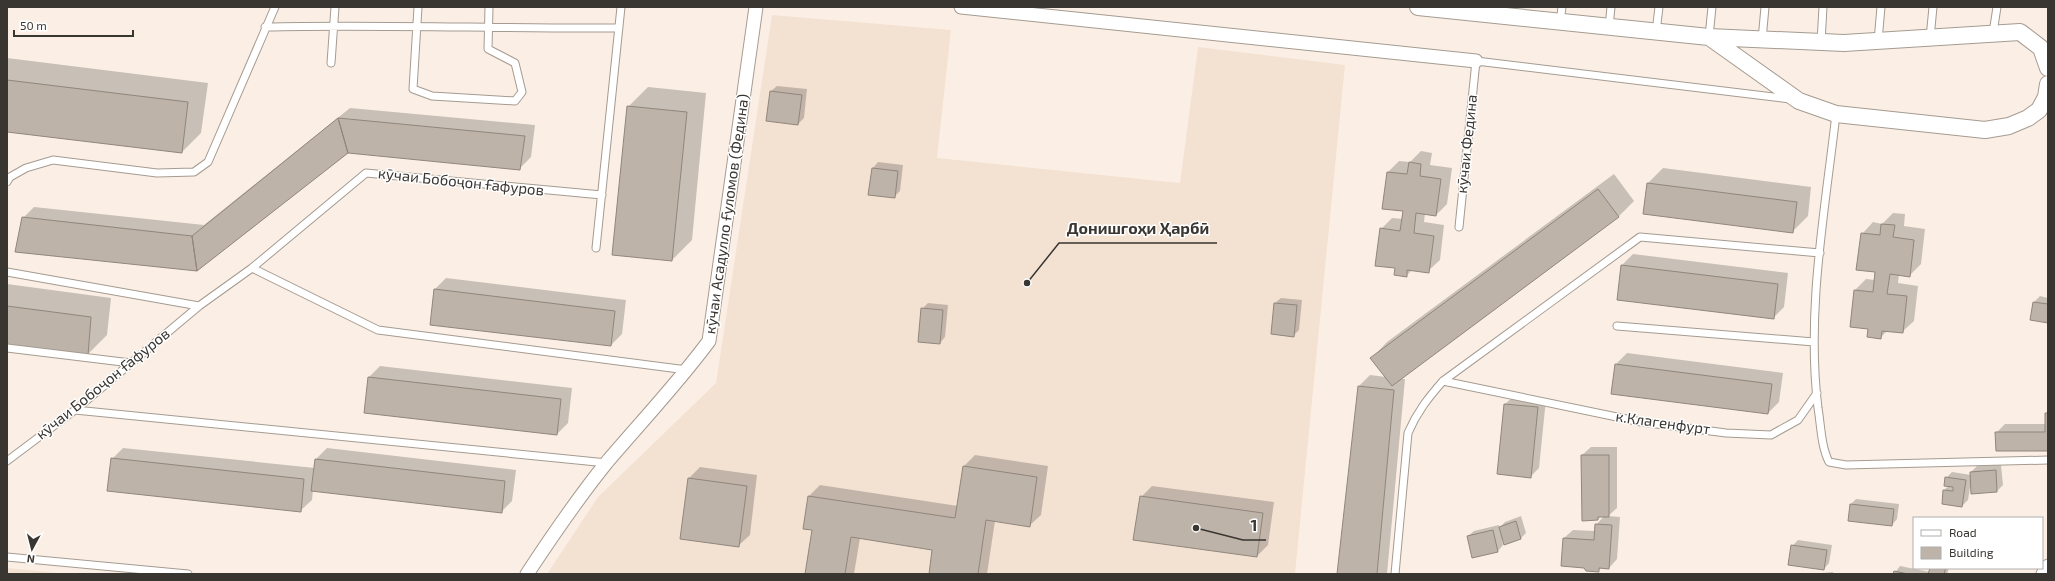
<svg xmlns="http://www.w3.org/2000/svg" width="2055" height="581" font-family="'Exo 2',sans-serif">
  <style>
    .built { fill: #f3e2d2 }
    .shadow { fill: #0003 }
    .building { fill: #beb3a9; stroke: #90867c }
    .lines { fill: none; stroke-linecap: round; stroke-linejoin: round }
    .service-casing { stroke: #a59b91; stroke-width: 9 }
    .minor-casing { stroke: #a59b91; stroke-width: 15 }
    .tertiary-casing { stroke: #a59b91; stroke-width: 18 }
    .service { stroke: #fff; stroke-width: 7 }
    .minor { stroke: #fff; stroke-width: 13 }
    .tertiary { stroke: #fff; stroke-width: 16 }
    .labels { text-anchor: middle; stroke-width: 3; stroke-linejoin: round; paint-order: stroke }
    .street-label { font-size: 15px; fill: #393531; stroke: #fff }
    .leader { fill: none; stroke: #393531; stroke-width: 1.5 }
    .callout-dot { fill: #393531; stroke: #fff; stroke-width: 1.5 }
    .callout-label { font-size: 16px; text-anchor: middle; font-weight: bold; fill: #393531; stroke: #fff; stroke-width: 3; stroke-linejoin: round; paint-order: stroke }
  </style>
  <rect width="100%" height="100%" fill="#fbefe5"/>
  <path class="built" d="M772 15 951 30 937 158 1180 183 1198 47 1345 65 1295 574H547L598 497 716 383Z
    M7 568 69 574H7Z"/>
  <path class="shadow" d="M7 58 208 83 201 133 182 152 7 131Z
    M777 86 807 89 804 118 798 124 771 91Z
    M648 87 706 93 692 240 672 260 628 107Z
    M350 108 535 125 531 157 519 169 348 152 197 270 23 218 34 207 204 225Z
    M1421 151 1432 153 1430 165 1452 168 1447 204 1436 215 1425 213 1424 222 1444 225 1440 260 1428 271 1413 269 1406 276 1396 267 1381 229 1392 218 1403 219 1404 211 1388 172 1399 161 1410 162Z
    M878 162 903 165 900 191 894 197 873 168Z
    M1663 168 1811 187 1808 216 1792 232 1644 213 1648 183Z
    M1614 174 1634 201 1619 216 1400 379H1405L1387 574H1338L1359 386 1370 375 1386 377 1372 358 1387 342Z
    M1893 213 1905 214 1904 226 1925 229 1921 264 1909 276 1899 274 1898 283 1918 286 1914 321 1902 332 1888 330 1880 338 1869 328 1855 290 1866 279 1875 280 1876 271 1862 234 1873 222 1882 224Z
    M1633 254 1788 273 1784 307 1773 318 1622 265Z
    M446 278 626 300 622 334 611 345 435 289Z
    M7 284 111 298 107 335 88 354 7 344Z
    M2040 296 2048 298V322L2032 319 2034 302Z
    M1281 298 1302 300 1299 330 1293 336 1275 303Z
    M928 303 948 305 945 337 940 343 922 309Z
    M1627 353 1783 373 1779 402 1768 413 1616 364Z
    M380 366 572 388 568 423 557 434 365 412 369 377Z
    M1514 396 1546 399 1539 468 1530 477 1498 473 1505 404Z
    M2048 411V450L1996 433 2005 424H2046V413Z
    M1591 447H1617V508L1608 516 1620 517 1617 559 1609 568 1602 567 1598 571 1564 538 1573 530 1595 531 1596 525 1604 516H1601L1598 519 1582 455Z
    M123 448 315 468 316 459 327 448 516 470 512 501 501 512 313 490 312 500 300 511 112 459Z
    M975 455 1048 466 1041 515 1029 526 995 521 987 574H930L934 549 860 538 854 574H806L813 529 809 496 820 485 958 506 964 466Z
    M2001 465 2003 485 1997 491 1972 493 1971 481 1968 500 1962 506 1944 490 1950 485 1946 478 1952 472 1971 475V472L1977 466Z
    M700 467 757 475 750 535 738 546 689 478Z
    M1152 486 1274 502 1268 545 1257 556 1141 497Z
    M1856 499 1899 504 1897 519 1892 525 1851 504Z
    M1521 516 1526 533 1521 538 1505 544 1504 539H1502L1503 545 1498 551 1468 536 1474 531 1499 525V528L1505 522Z
    M1798 540 1832 545 1829 563 1824 569 1792 546Z
    M1900 566 1930 572 1931 568H1949L1947 574H1894Z
    M1833 572 1834 574H1811Z"/>
  <path class="building" d="M7 80 188 102 182 153 7 132Z
    M770 91 802 95 798 125 766 121Z
    M627 106 687 112 672 261 612 255Z
    M338 118 348 153 197 271 192 236Z
    M338 118 525 136 520 170 348 153Z
    M1409 162 1421 164 1420 176 1441 179 1436 216 1416 213 1414 233 1434 236 1429 273 1407 270V277L1394 275 1395 268 1375 266 1380 228 1400 231 1403 211 1382 209 1387 172 1407 174Z
    M872 168 898 171 895 198 868 195Z
    M1647 183 1797 202 1793 233 1643 214Z
    M1598 189 1619 217 1392 386 1370 358Z
    M22 217 192 236 197 271 15 252Z
    M1881 224 1895 225 1893 237 1914 240 1910 277 1890 274 1887 294 1907 296 1903 333 1882 331 1881 339 1867 337 1868 329 1850 327 1854 290 1873 292 1875 272 1856 270 1861 233 1880 235Z
    M1621 265 1778 284 1774 319 1617 300Z
    M434 289 615 311 611 346 430 325Z
    M2033 302 2048 304V323L2030 320Z
    M1274 303 1297 305 1294 337 1271 334Z
    M7 306 91 317 88 355 7 345Z
    M921 308 943 310 940 344 918 342Z
    M1615 364 1772 384 1768 414 1611 394Z
    M368 377 561 399 557 435 364 413Z
    M1358 386 1394 390 1377 574H1337Z
    M1504 404 1538 407 1531 478 1497 474Z
    M2045 413H2048V451H1996L1995 432H2045Z
    M1581 455H1609V517H1598V520L1582 521Z
    M111 458 304 479 301 512 107 491Z
    M315 459 505 481 502 513 311 491Z
    M963 466 1037 477 1030 527 986 520 978 574H929L932 550 851 537 845 574H805L812 530 803 529 808 496 955 518Z
    M1996 470 1997 492 1971 494 1970 472Z
    M1945 477 1966 480 1962 507 1942 504 1943 490 1953 491V487L1944 486Z
    M688 478 747 486 739 547 680 539Z
    M1140 496 1263 513 1257 557 1133 540Z
    M1850 504 1894 509 1892 526 1848 521Z
    M1516 521 1521 539 1504 545 1499 527Z
    M1595 524 1612 525 1609 569 1599 568V572L1586 571 1584 568 1561 566 1563 538 1594 540Z
    M1493 530 1498 552 1472 558 1467 536Z
    M1791 545 1827 550 1824 570 1788 565Z
    M1930 568H1946L1944 574H1928Z
    M1894 571 1908 574H1893Z"/>
  <g class="lines">
    <g class="service-casing">
      <path id="service" d="M418 7 413 89 432 96 515 101 522 92 515 63 488 49 489 7
        M1560 22 1562 7
        M265 27C383 24 501 29 619 28
        M1609 27 1611 7
        M1656 32 1659 7
        M1993 33 1997 7
        M1709 37 1712 7
        M1930 38 1933 7
        M1762 40 1765 7
        M1878 41 1881 7
        M1821 42 1823 7
        M331 63 335 7
        M1836 114C1825 211 1806 311 1818 408 1821 426 1821 446 1829 462L1846 465 2048 460
        M7 182 10 177 26 168 53 160 157 173 194 172 208 162 275 7
        M1459 227 1476 61 1790 99
        M596 248 621 7
        M252 268 378 330 687 370
        M7 272 199 306 252 268 366 173 602 195
        M1617 326 1814 342
        M7 348 131 363
        M1443 381 1641 422 1726 433 1771 435 1798 420 1817 393
        M75 410 607 463
        M7 461 75 410 199 306
        M7 557 188 574
        M1395 574 1408 433C1417 412 1428 398 1443 381L1640 237 1820 253"/>
    </g>
    <g class="minor-casing">
      <path id="minor" d="M961 7 1476 61
        M527 574C552 536 578 498 607 462 641 422 678 383 709 341L756 7
        M2043 574 2048 566"/>
    </g>
    <g class="tertiary-casing">
      <path id="tertiary" d="M1418 7 1709 37
        M2048 68 2041 48 2020 32 1844 43 1709 37 1799 101 1836 114 1985 130 2009 126 2028 118 2039 110 2046 97 2048 84"/>
    </g>
    <use href="#service" class="service"/>
    <use href="#minor" class="minor"/>
    <use href="#tertiary" class="tertiary"/>
  </g>
  <g class="labels">
    <g class="street-label">
      <text transform="translate(1467 144) rotate(-84)" y="5">кӯчаи Федина</text>
      <text transform="translate(461 182) rotate(6)" y="5">кӯчаи Бобоҷон Ғафуров</text>
      <text transform="translate(727 214) rotate(-82)" y="5">кӯчаи Асадулло Ғуломов (Федина)</text>
      <text transform="translate(103 384) rotate(-39)" y="5">кӯчаи Бобоҷон Ғафуров</text>
      <text transform="translate(1663 423) rotate(8)" y="5">к.Клагенфурт</text>
    </g>
  </g>
  <path class="leader" d="M1027 283L1059 243H1217M1196 528L1243 540H1266"/>
  <g class="callout-dot">
    <circle cx="1027" cy="283" r="4"/>
    <circle cx="1196" cy="528" r="4"/>
  </g>
  <g class="callout-label">
    <text x="1138" y="234">Донишгоҳи Ҳарбӣ</text>
    <text x="1254" y="531">1</text>
  </g>
  <rect width="2055" height="581" fill="none" stroke="#393531" stroke-width="16"/>
  <rect x="1913" y="517" width="130" height="52" fill="#ffffff" stroke="#b0aead"/>
  <rect x="1921" y="530" width="20" height="6" fill="#ffffff" stroke="#b0aead"/>
  <text x="1949" y="537" font-size="12" fill="#393531">Road</text>
  <rect x="1921" y="547" width="20" height="12" fill="#beb3a9" stroke="#b0aead"/>
  <text x="1949" y="557" font-size="12" fill="#393531">Building</text>
  <g transform="translate(32 549) rotate(187)" stroke="#ffffff" stroke-width="3" paint-order="stroke">
  <path d="M0-3L7 15L0 10L-7 15Z" fill="#393531"/>
  <text y="-6" font-size="11" font-weight="bold" text-anchor="middle" fill="#393531">N</text>
  </g>
  <path d="M14 30v6h119v-6" fill="none" stroke="#393531" stroke-width="2"/>
  <text x="20" y="30" font-size="12" fill="#393531" stroke="#ffffff" stroke-width="3" paint-order="stroke">50 m</text>
</svg>
